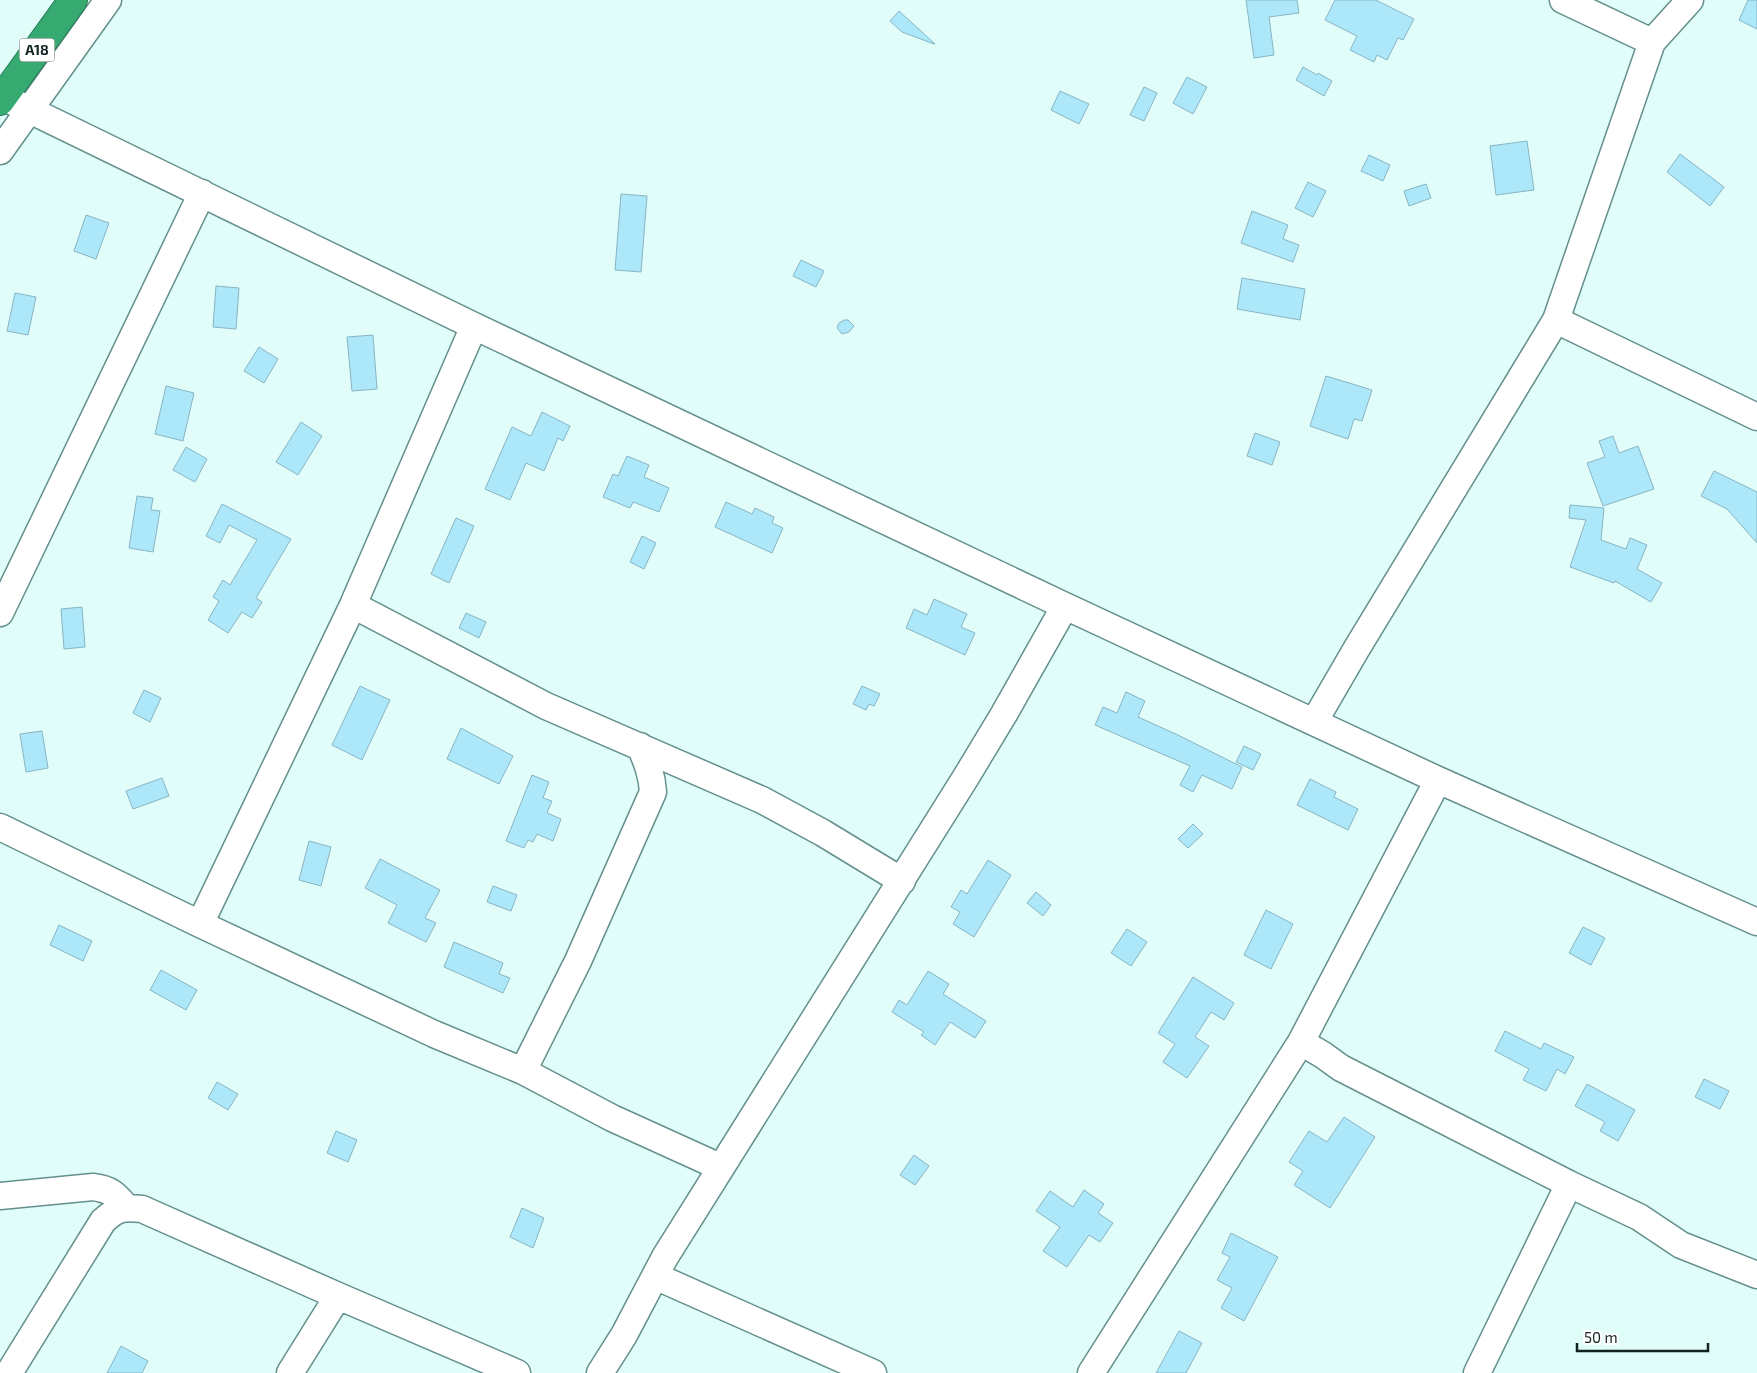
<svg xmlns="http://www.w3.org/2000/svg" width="1757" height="1373" font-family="'Exo 2',sans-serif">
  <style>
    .building { fill: #ace8fa; stroke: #89b4c2 }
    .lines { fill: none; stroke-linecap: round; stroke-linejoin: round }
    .minor-casing { stroke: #63908c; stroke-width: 29 }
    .highway-casing { stroke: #297b55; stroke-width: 30 }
    .minor { stroke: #fff; stroke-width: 26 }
    .highway { stroke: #37aa71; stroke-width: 28 }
    .labels { text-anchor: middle; stroke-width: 4.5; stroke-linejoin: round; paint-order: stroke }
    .shield { fill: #fff; stroke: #586564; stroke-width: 1 }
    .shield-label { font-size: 14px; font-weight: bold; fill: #102321 }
  </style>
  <rect width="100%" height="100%" fill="#e0fdfa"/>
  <path class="building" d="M1246 0H1297L1299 13 1269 17 1274 55 1254 58Z
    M1335 0H1376L1414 19 1403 40 1398 38 1387 60 1377 55 1374 62 1350 50 1357 36 1325 20Z
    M1748 0H1757V29L1739 20Z
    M899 11 935 44H934L902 32 890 21Z
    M1303 67 1317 75 1318 73 1332 81 1324 96 1296 80Z
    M1187 77 1207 87 1193 114 1173 103Z
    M1144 87 1157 93 1144 121 1130 115Z
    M1060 91 1089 104 1079 124 1051 110Z
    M1527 141 1534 190 1496 195 1490 146Z
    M1680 154 1724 187 1710 206 1667 172Z
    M1369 155 1390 165 1383 181 1361 171Z
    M1308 182 1326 191 1313 217 1295 208Z
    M1426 184 1431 198 1409 206 1404 191Z
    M621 194 647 196 641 272 615 270Z
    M1252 211 1288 225 1283 239 1299 245 1293 262 1241 243Z
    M86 215 109 223 96 259 74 251Z
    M801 260 824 271 816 287 793 276Z
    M1242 278 1305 289 1300 320 1237 309Z
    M216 286 239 288 236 329 213 327Z
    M15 293 36 297 28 335 7 331Z
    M844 320H848L854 326 849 332 842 334 837 328 839 323Z
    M373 335 377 389 352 391 347 337Z
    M259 347 278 359 264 383 244 371Z
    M1326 376 1372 390 1362 421 1354 419 1348 439 1310 426Z
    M166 386 194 393 183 441 155 434Z
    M542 412 570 426 563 441 558 438 544 471 526 463 510 500 485 489 512 427 531 436Z
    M301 422 322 436 298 475 276 462Z
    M1255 433 1280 442 1272 465 1247 456Z
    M1613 436 1619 453 1638 446 1654 489 1603 506 1587 463 1605 457 1599 441Z
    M186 447 207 459 195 482 173 470Z
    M627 456 649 465 644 477 669 488 659 512 633 502 630 508 603 497 613 474 618 476Z
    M1714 471 1757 492V543L1727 509 1701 496Z
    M137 496 153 498 151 510 160 511 153 552 129 548Z
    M726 502 752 514 755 508 774 517 772 523 783 528 772 553 715 527Z
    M222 504 291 539 256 598 262 602 252 618 242 612 228 633 208 620 219 601 213 597 223 580 230 585 257 540 229 525 220 543 206 536Z
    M1570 505 1604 508 1601 540 1626 549 1630 538 1647 545 1637 569 1662 583 1651 602 1615 581 1614 583 1570 567 1586 520 1569 518Z
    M456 518 474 526 449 583 431 574Z
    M642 536 656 543 644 569 630 562Z
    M934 599 967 614 961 627 975 633 965 655 906 628 914 609 927 615Z
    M82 607 85 647 64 649 61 609Z
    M466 613 486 622 479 638 459 628Z
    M360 686 390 700 362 760 332 745Z
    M862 686 880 694 874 706 869 704 866 710 853 704Z
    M144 690 161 698 150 722 133 713Z
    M1126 692 1145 701 1138 717 1178 735 1242 767 1232 789 1202 775 1193 792 1180 785 1190 766 1095 725 1103 707 1117 713Z
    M461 728 513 756 499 784 447 759Z
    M42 731 48 768 26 772 20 734Z
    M1244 746 1261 754 1253 770 1236 762Z
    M532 775 549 782 543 798 552 801 547 813 561 819 553 841 537 834 533 842 528 840 524 848 506 841Z
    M162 778 169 796 133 809 126 791Z
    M1310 779 1336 792 1334 797 1358 809 1348 830 1297 805Z
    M1193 824 1203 834 1188 848 1178 839Z
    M309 841 331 847 321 886 299 880Z
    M380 859 440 890 425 918 436 923 426 942 388 923 397 905 365 888Z
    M988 860 1011 875 974 937 953 924 960 912 951 907 961 890 967 894Z
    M493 886 517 895 511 911 487 902Z
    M1036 892 1051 905 1043 916 1027 903Z
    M1266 910 1293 924 1271 969 1244 955Z
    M59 925 92 941 83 961 50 945Z
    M1583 927 1605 938 1591 965 1569 953Z
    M1127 929 1147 942 1131 966 1111 953Z
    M454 942 503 963 499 974 510 978 503 993 444 967Z
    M161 970 197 990 186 1010 150 990Z
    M928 971 949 984 943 994 986 1021 975 1038 950 1022 935 1045 921 1035 924 1032 892 1012 899 1000 907 1005Z
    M1193 977 1234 1003 1224 1020 1211 1012 1195 1037 1209 1046 1187 1078 1163 1062 1175 1044 1158 1033Z
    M1505 1031 1541 1049 1544 1043 1574 1057 1565 1074 1557 1069 1546 1091 1523 1080 1529 1069 1495 1051Z
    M1704 1079 1729 1091 1720 1109 1695 1097Z
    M217 1082 238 1094 228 1110 208 1098Z
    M1587 1084 1635 1110 1618 1141 1600 1131 1605 1122 1575 1106Z
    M1344 1117 1375 1137 1330 1208 1294 1185 1303 1171 1289 1162 1309 1131 1327 1142Z
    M336 1131 357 1140 348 1162 327 1153Z
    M914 1155 929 1166 915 1185 900 1175Z
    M1084 1190 1104 1204 1098 1213 1113 1223 1100 1242 1089 1235 1067 1267 1043 1251 1060 1227 1036 1211 1050 1191 1073 1207Z
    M522 1208 544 1218 533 1248 510 1237Z
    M1231 1233 1278 1257 1244 1321 1221 1308 1232 1288 1217 1280 1230 1257 1222 1253Z
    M1179 1331 1202 1343 1186 1373H1156Z
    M121 1346 148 1361 142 1373H107Z"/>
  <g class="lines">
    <g class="minor-casing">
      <path id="minor" d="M1652 42 1690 0
        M3 97 474 326 1065 606 1438 780 1757 922
        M0 151 108 0
        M1556 320 1757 417
        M353 605 546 706 762 800 823 833 902 881
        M0 613 202 193
        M1314 722 1357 648 1556 320 1652 42 1563 0
        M0 827 200 924 434 1034 523 1071 612 1118 720 1167
        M200 924 353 605 474 326
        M1301 1042 1323 1055 1341 1068 1569 1184 1639 1217 1681 1245 1757 1275
        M523 1071 578 961 653 792C652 775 647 762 640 746
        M0 1196 93 1187C110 1189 115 1194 126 1207
        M655 1276 873 1373
        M9 1373 103 1221C117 1208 123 1207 142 1209L338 1296 517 1373
        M290 1373 338 1296
        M600 1373 624 1335 665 1257 966 777 1004 714 1065 606
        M1091 1373 1301 1042 1438 780
        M1477 1373 1569 1184"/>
    </g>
    <g class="highway-casing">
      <path id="highway" d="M0 101 73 0"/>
    </g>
    <use href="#minor" class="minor"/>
    <use href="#highway" class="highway"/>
  </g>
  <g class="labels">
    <rect class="shield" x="19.5" y="38.5" width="35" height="23" rx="4"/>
    <g class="shield-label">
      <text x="37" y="55">A18</text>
    </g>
  </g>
  <path d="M1577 1343v8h131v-8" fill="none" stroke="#102321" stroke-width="2.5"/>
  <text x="1584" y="1343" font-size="15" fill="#102321" stroke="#ffffff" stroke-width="4" paint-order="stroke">50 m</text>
</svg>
